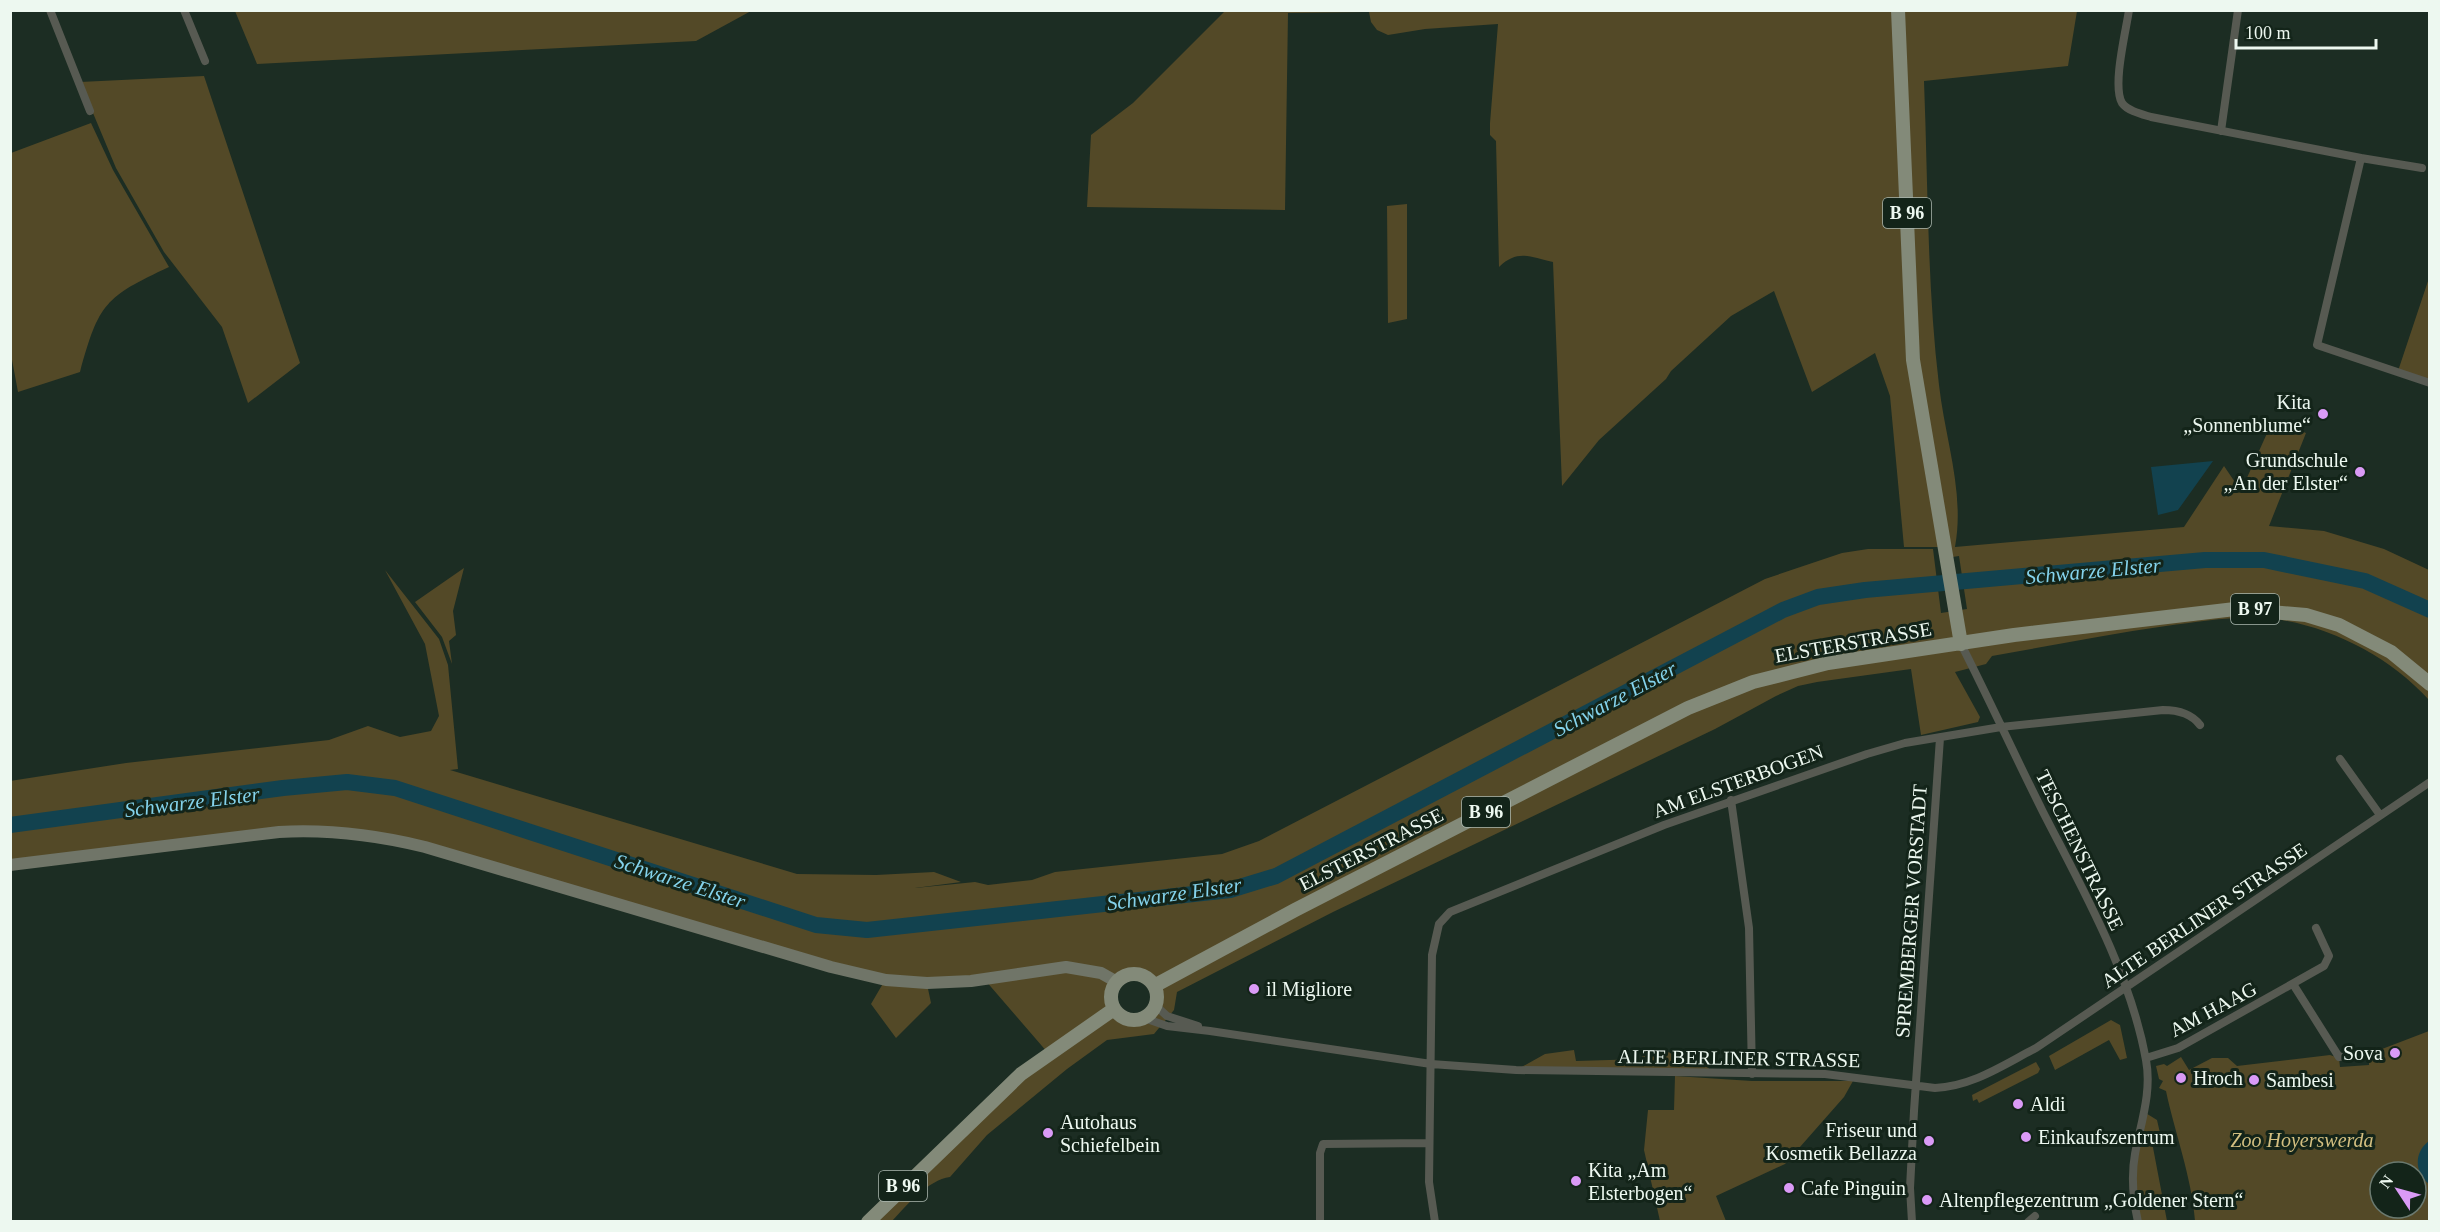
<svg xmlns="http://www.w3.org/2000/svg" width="2440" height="1232" font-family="Georgia,serif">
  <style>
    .green { fill: #534927; fill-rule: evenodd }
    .water { fill: #12424f }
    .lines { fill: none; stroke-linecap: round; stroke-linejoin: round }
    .river { stroke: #12424f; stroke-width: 16 }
    .street { stroke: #575a52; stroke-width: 8 }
    .secondary { stroke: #707568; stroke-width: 12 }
    .primary { stroke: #838a79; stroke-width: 14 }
    .poi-dot { fill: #da9af6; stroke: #132419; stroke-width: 2 }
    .labels { text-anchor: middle; stroke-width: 6; stroke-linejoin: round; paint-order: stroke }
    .shield { fill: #132419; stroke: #acb8b0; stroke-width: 1.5 }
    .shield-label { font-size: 18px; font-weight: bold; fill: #edf8f0 }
    .poi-label { font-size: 20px; fill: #edf8f0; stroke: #132419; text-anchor: start }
    .street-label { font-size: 20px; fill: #edf8f0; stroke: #132419 }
    .park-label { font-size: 20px; font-style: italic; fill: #d3bf80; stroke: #132419 }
    .water-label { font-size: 21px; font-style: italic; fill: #84d3ec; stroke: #132419 }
  </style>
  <rect width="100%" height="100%" fill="#1c2d23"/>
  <path class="green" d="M235 11H751L696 41 257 64Z
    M1225 11H1897L1907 263 1942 547H1904L1890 396 1875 353 1812 392 1774 291 1731 316 1671 371 1666 379 1599 440 1562 486 1553 262C1530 257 1518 249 1499 267L1496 141 1490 135V123L1498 24 1425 29 1388 35 1377 30 1371 22 1369 12 1288 13 1285 210 1087 207 1091 135 1133 103Z
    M1899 11H2077L2068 66 1924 81C1928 182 1927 285 1939 385 1945 439 1965 493 1955 547L2184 527 2224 466 2241 491 2273 420 2306 433 2269 526 2324 531 2384 549 2429 570V700C2390 657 2332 627 2275 619 2239 615 2202 621 2166 626 2108 634 2050 646 1992 656L1986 664 1955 672 1980 717 1978 722 1921 735 1911 669 1817 682 1798 686 1776 696 1715 729 1333 912 1177 992 1174 1010 1154 1034 1107 1040 1067 1069 987 1135 950 1177C928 1180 907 1205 892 1221H870L1048 1053 985 980 1083 968 927 984 931 1003 896 1038 871 1004 885 980 426 847 321 829 11 865 10 781 126 763 329 740 368 726 400 737 431 731 439 716 425 644 385 570 439 639 448 665 458 769 450 770 797 874 876 875 934 872 961 882 915 888 975 882 988 885 1032 880 1055 872 1222 854 1259 841 1765 579 1842 553 1868 549H1933L1941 613 1967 609 1959 556 1946 558 1923 415ZM1129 974 1148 978C1155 985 1159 993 1157 1004 1145 1051 1077 991 1129 974Z
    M204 76 300 363 248 403 222 327 164 252 116 168 80 82Z
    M91 123 113 170 169 267C105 297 99 303 80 372L18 392 10 349 11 153Z
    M1407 204V319L1388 323 1387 206Z
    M2429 278V383L2398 371Z
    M464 568 453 611 456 635 449 641 452 664 442 637 415 602Z
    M2111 1020 2120 1025 2127 1058 2120 1060 2109 1040 2055 1070 2049 1056Z
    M2429 1031V1221H2195C2192 1178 2174 1130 2166 1091L2159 1088 2163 1081 2159 1079 2156 1066 2164 1064 2167 1066 2181 1057 2189 1070 2212 1058H2228L2237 1066 2330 1055 2339 1058 2340 1067 2369 1065V1054ZM2380 1172H2416V1208H2380Z
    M1643 1049C1667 1052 1699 1054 1714 1074L1518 1069 1545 1054 1574 1050 1576 1061 1642 1059Z
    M2036 1062 2040 1069 2038 1073 1979 1103 1977 1099 1973 1101 1972 1095Z
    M1675 1076 1752 1081H1853L1844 1097 1785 1164 1716 1196 1726 1221H1660L1644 1150 1648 1110H1674Z
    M2144 1112 2157 1120 2160 1133 2151 1137 2167 1221 2139 1222 2133 1190Z"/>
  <path class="water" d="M2213 461 2178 510 2158 515 2151 467Z
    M2429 1141 2430 1184H2429C2414 1172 2414 1152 2429 1141Z"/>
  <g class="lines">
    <path class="river" d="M10 825 283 788 347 782 395 788 816 925 867 930 1230 890 1276 876 1783 610 1818 597 1865 590 2205 560H2264L2365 581 2430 610"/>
    <path class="street" d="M50 10 90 111
      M184 10 205 61
      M2129 10C2126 31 2112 86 2122 103 2128 111 2141 114 2151 117L2361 158 2317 345 2430 383
      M2221 131 2238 10
      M2361 158 2422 168
      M1961 644C1989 699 2015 756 2043 812 2083 890 2130 972 2146 1060 2152 1092 2141 1122 2135 1154 2131 1176 2133 1199 2138 1222
      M2340 759 2380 815
      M1731 800 1749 928 1752 1074
      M2293 984 2339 1057 2369 1054
      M1156 1006 1167 1016 1198 1026
      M1144 1018 1167 1026 1210 1031 1431 1064 1516 1070 1825 1074 1935 1088C1973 1086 2003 1065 2036 1048L2430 782
      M2146 1058 2178 1048 2324 966 2329 956 2316 928
      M1320 1222V1153L1323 1144 1428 1143
      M1435 1222 1429 1182 1432 955 1439 924 1450 912 1664 825 1867 754 1905 743 2001 727 2163 710C2177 710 2191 713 2200 725
      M1912 1222 1910 1188 1914 1111 1940 738
      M2028 1222 2035 1216"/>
    <path class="secondary" d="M10 865 279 832C330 829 376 835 425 847L831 967 886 980 927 983 971 981 1066 967 1101 973 1117 982"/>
    <path class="primary" d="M1898 10 1913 360 1961 644
      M1111 997a23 23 0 1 1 46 0a23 23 0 1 1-46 0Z
      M1154 986 1295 910 1688 708 1753 682 1828 663 2014 635 2235 609 2306 615 2339 625 2391 652 2430 684
      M868 1222 1021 1074 1114 1009"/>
  </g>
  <g class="poi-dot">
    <circle cx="2323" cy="414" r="6"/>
    <circle cx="2360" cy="472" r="6"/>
    <circle cx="1254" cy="989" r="6"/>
    <circle cx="2395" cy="1053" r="6"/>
    <circle cx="2181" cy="1078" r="6"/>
    <circle cx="2254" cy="1080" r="6"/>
    <circle cx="2018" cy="1104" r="6"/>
    <circle cx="1048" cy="1133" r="6"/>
    <circle cx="2026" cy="1137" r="6"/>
    <circle cx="1929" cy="1141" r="6"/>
    <circle cx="1576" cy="1181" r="6"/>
    <circle cx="1789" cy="1188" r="6"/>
    <circle cx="1927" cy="1200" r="6"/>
  </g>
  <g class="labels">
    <g class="shield">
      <rect x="1883" y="198" width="48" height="30" rx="4.5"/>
      <rect x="2231" y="594" width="48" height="30" rx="4.5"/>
      <rect x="1462" y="797" width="48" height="30" rx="4.5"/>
      <rect x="879" y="1171" width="48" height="30" rx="4.5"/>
    </g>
    <g class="shield-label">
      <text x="1907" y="219">B 96</text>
      <text x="2255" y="615">B 97</text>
      <text x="1486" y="818">B 96</text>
      <text x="903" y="1192">B 96</text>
    </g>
    <g class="poi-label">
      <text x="2311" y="409" text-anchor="end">Kita<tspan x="2311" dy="23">„Sonnenblume“</tspan></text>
      <text x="2348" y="467" text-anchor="end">Grundschule<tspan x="2348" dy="23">„An der Elster“</tspan></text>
      <text x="1266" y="996">il Migliore</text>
      <text x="2383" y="1060" text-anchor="end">Sova</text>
      <text x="2193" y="1085">Hroch</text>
      <text x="2266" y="1087">Sambesi</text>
      <text x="2030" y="1111">Aldi</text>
      <text x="1060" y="1129">Autohaus<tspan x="1060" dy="23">Schiefelbein</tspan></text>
      <text x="1917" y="1137" text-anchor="end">Friseur und<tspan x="1917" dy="23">Kosmetik Bellazza</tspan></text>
      <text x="2038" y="1144">Einkaufszentrum</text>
      <text x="1588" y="1177">Kita „Am<tspan x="1588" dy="23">Elsterbogen“</tspan></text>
      <text x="1801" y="1195">Cafe Pinguin</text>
      <text x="1939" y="1207">Altenpflegezentrum „Goldener Stern“</text>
    </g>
    <g class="street-label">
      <text transform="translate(1853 642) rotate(-10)" y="7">ELSTERSTRASSE</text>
      <text transform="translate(1738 781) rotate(-20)" y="7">AM ELSTERBOGEN</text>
      <text transform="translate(1371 849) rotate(-27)" y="7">ELSTERSTRASSE</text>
      <text transform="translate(2080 850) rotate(64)" y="7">TESCHENSTRASSE</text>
      <text transform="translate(1911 911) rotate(-86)" y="7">SPREMBERGER VORSTADT</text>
      <text transform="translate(2204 915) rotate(-34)" y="7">ALTE BERLINER STRASSE</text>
      <text transform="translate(2213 1009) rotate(-28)" y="7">AM HAAG</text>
      <text transform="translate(1739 1058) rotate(1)" y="7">ALTE BERLINER STRASSE</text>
    </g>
    <g class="park-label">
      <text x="2302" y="1147">Zoo Hoyerswerda</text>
    </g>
    <g class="water-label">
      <text transform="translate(2093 571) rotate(-5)" y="7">Schwarze Elster</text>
      <text transform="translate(1615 699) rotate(-28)" y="7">Schwarze Elster</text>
      <text transform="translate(192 802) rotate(-7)" y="7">Schwarze Elster</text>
      <text transform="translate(680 881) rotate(18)" y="7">Schwarze Elster</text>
      <text transform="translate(1174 894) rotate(-8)" y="7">Schwarze Elster</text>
    </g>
  </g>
  <rect width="2440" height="1232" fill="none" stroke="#edf8f0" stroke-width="24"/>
  <g transform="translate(2398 1190) rotate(306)"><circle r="28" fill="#132419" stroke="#6a796f" stroke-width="1.5"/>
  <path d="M0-4.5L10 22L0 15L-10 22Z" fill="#da9af6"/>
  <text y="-9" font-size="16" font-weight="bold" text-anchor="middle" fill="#edf8f0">N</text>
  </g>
  <path d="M2236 39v9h140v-9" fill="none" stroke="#edf8f0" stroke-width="3"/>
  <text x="2245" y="39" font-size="18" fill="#edf8f0" stroke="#132419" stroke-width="4.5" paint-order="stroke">100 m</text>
</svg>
